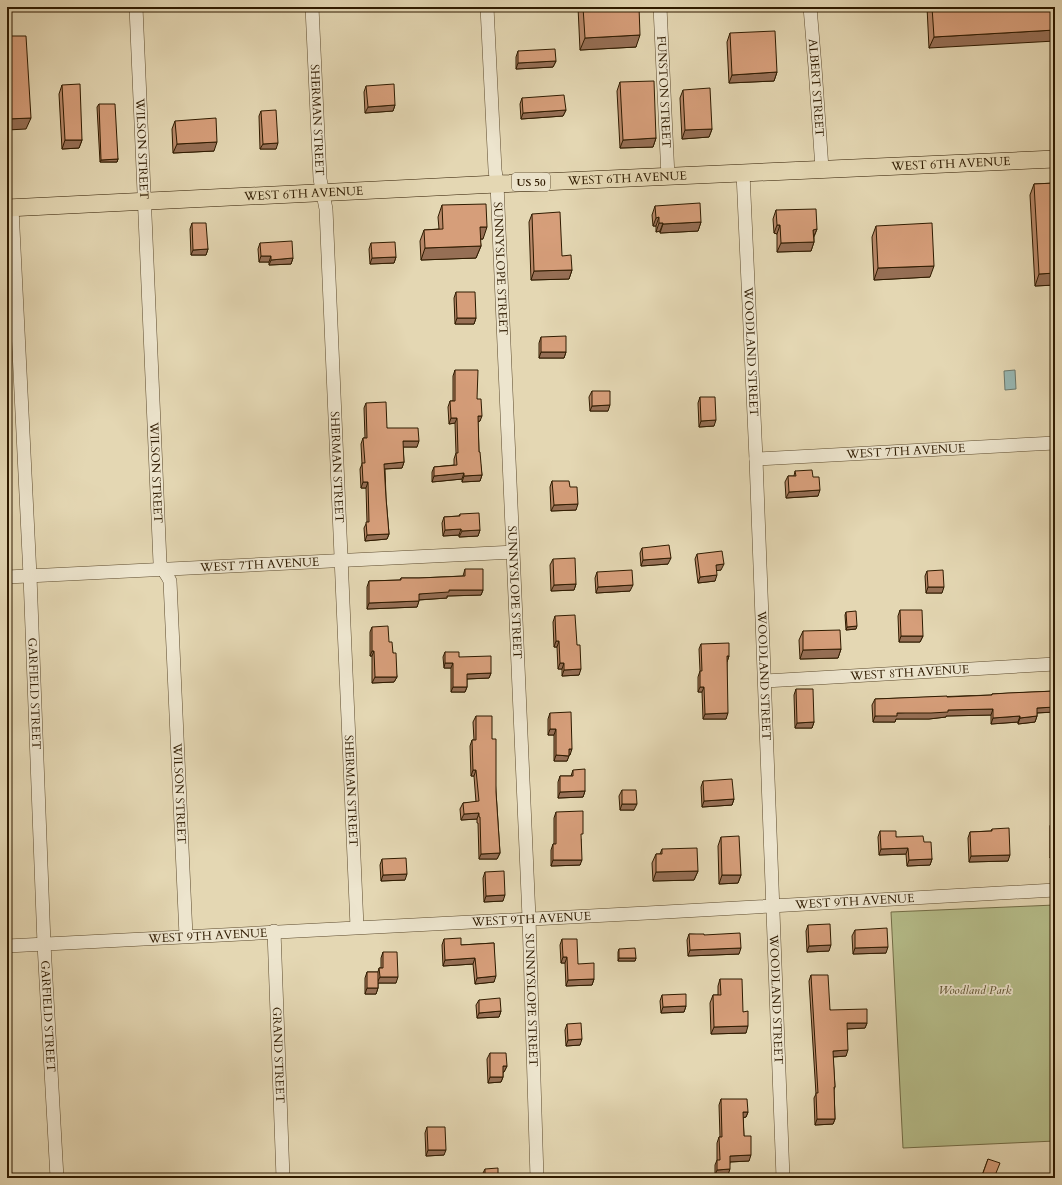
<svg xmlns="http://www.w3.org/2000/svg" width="1062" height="1185" font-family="Cardo,serif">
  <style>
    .green { fill: #b6be8b; stroke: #726c46 }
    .water { fill: #97b8b4; stroke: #6d796c }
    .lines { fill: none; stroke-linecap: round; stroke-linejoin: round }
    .minor-casing { stroke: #5c4a2d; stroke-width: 14 }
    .major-casing { stroke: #2f1b00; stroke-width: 18 }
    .minor { stroke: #ede5ce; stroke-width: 13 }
    .major { stroke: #e4d7b3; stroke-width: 17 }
    .wall { fill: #b88869; stroke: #2f1b00 }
    .shaded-wall { fill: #966f55; stroke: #2f1b00 }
    .building { fill: #d69e7a; stroke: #2f1b00 }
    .labels { text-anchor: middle; stroke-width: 3.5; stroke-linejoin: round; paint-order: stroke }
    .shield { fill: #ede5ce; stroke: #68583e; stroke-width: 1 }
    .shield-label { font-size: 11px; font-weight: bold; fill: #2f1b00 }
    .street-label { font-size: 12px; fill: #2f1b00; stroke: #ede5ce }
    .park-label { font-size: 12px; font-style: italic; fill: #584c2a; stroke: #ede5ce }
  </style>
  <rect width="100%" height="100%" fill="#e4d7b3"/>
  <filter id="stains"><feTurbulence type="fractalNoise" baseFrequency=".005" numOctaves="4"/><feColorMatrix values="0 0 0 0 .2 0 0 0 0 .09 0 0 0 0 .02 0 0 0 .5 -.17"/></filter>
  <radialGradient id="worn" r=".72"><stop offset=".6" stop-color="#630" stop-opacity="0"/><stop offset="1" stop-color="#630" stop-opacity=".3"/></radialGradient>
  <path class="green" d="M1055 905V1141L903 1148 891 912Z"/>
  <path class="water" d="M1015 370 1016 389 1005 390 1004 371Z"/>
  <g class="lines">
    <g class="minor-casing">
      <g id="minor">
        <path id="s1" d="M136 7 160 563C162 570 167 574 170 581L186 936"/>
        <path id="s2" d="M312 7 320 179 326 209 357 927"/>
        <path id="s3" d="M487 7 495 170 497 184 529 918 537 1178"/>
        <path id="s4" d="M660 7 668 177"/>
        <path id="s5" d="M810 7 815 67 822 169"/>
        <path id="s6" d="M743 173 756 459 783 1178"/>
        <path id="s7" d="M12 208 30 576 44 944 57 1178"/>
        <path id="s8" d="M756 459 1055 443"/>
        <path id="s9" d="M7 577 513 552"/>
        <path id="s10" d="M765 681 1055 664"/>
        <path id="s11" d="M274 931 283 1178"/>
        <path id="s12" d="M7 946 647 913 1055 890"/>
      </g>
    </g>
    <g class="major-casing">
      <g id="major">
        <path id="s13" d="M7 208 497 184 1055 159"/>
      </g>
    </g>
    <use href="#minor" class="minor"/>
    <use href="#major" class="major"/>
  </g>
  <path class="wall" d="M578 7H639L636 47 580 50Z
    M927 7H1055L929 48Z
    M730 33 777 72 774 81 729 83 727 42Z
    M518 51 556 61 553 67 516 69V57Z
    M620 82 656 138 653 147 620 148 617 91Z
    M62 85 82 140 79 148 62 149 59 94Z
    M366 86 395 105 393 111 365 113 364 92Z
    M683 90 712 129 709 137 682 139 680 98Z
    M522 98 566 110 563 116 521 119 520 104Z
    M99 104 118 159 117 162H100L97 107Z
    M261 111 276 149H260L259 116Z
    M175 121 214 151 173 153 172 129Z
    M1055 183V285L1035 286 1030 195 1034 184Z
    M442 205 483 239H480L481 246 476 258 421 260 420 241 424 230 439 229 438 217Z
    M655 206 701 222 698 231 660 233V231L656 232V226H653L652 215Z
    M776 210 817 229 814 237V242L811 251 777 252V234L774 233 773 219Z
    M532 214 572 270 569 279 531 280 529 222Z
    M192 223 208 249 206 255H191L190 229Z
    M876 226 930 277 874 280 872 237Z
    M260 243 293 258 291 264 269 265V262H259L258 249Z
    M371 243 396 257 394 263 370 264 369 249Z
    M456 292 476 318 474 324H455L454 298Z
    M541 337 566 352 564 358H539V343Z
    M455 370 477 399 480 421 478 422 479 452 482 475 480 481 462 482V479L432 482V472L434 467 454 465V459L456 453 455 423 449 424 448 407 450 401H453V376Z
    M592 391 608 411H590L589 397Z
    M700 397 714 426 699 427 698 403Z
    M366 403 387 428 417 447H403L404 462 402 468 385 469 386 498 389 534 387 539 365 541 364 528 367 522 366 488H361L360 469 362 464 361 444 363 438H365L364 408Z
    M795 471 813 477 818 496 786 498 785 482 788 476H794Z
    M552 481 570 487 576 510 551 511 550 487Z
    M460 514 480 530 478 536 459 537V535L443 536 442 523 444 517 459 516Z
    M642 548 668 564 641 566 640 553Z
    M697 554 721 570H716L715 581 698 583 695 559Z
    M553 559 576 584 574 590 551 591 550 565Z
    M465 569 483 590 481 595 447 596V598L419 600 417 607 367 609V587L369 581 400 580 401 578H419L463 576Z
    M927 571 942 593H926L925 576Z
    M597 572 630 591 596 593 595 578Z
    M900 610 923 636 920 642H899L898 616Z
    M846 612 856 629 846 630 845 615Z
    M555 616 577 645 579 675 562 676V669H558L557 647H554L553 622Z
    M372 627 389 642 393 653 397 677 394 682 372 683V656H370V632Z
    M803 631 841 649 838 658 800 659 799 640Z
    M701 644 729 656 727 662 726 719H703L702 692H698V677L700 671 699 649Z
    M445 652 459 657 491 673 489 678 467 679V687L465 692H451V668H444L443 657Z
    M796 689 814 722 812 728H795L794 695Z
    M1055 691V712L1037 713V716L1035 722 1018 724V722L991 724V715L946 716V717L929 719H896L895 722H873L872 705 875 699 991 695 992 694Z
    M550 713 570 755H569L567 761H554V735H548V719Z
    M476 716 492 739 496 792 500 853 497 859H479L478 823H477V819L461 820 460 809 463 803 476 802 474 776H471L470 746 472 740H474L473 722Z
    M573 770 585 791 583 797 558 798V782L560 776H571Z
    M703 781 734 799 732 805 702 807 701 787Z
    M622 790 634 810H620L619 796Z
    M556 812 581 839 580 865 551 866V850L553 844H554V818Z
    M1052 820H1055V858H1050V826Z
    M992 829 1008 861 969 862 968 838 970 832 991 831Z
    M880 831 896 837 924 842 932 859 930 865 907 866 906 854 879 855 878 837Z
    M721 837 741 875 738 883 719 884 718 846Z
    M662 849 698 871 694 880 653 881 652 863 656 854H660Z
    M382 859 405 880 381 881 380 865Z
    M485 872 503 901 484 902 483 878Z
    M808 925 829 951 807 952 806 931Z
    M855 930 886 953 853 954 852 936Z
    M689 934 704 935 739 954 688 956 687 940Z
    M444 939 461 945 494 943V982L475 984 473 964 443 966 442 945Z
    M562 939 578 964 594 979 592 985 566 986 565 963H561L560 945Z
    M619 949 636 958 635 961H618V952Z
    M383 952 396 983H378V988L376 994H365V978L367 972H378L379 968H381V958Z
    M811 975 830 1010 867 1023 865 1028 847 1029 846 1056 833 1057 835 1087 834 1090 835 1119 833 1124 815 1125 814 1098 816 1094 809 981Z
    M720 979 743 1012 746 1033 711 1034 710 1003 713 995H718V986Z
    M662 995 686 1006 684 1012 661 1013 660 1001Z
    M479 1000 501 1011 499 1017 477 1018 476 1005Z
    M567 1024 580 1045 566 1046 565 1030Z
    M490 1053 507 1066 504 1072H503V1077L501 1082 488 1083 487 1059Z
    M721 1099 748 1112 746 1117 743 1118 744 1136 749 1161 730 1162 728 1175H715V1165L717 1160V1143L719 1137H720L719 1105Z
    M427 1127 444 1155 426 1156 425 1133Z
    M988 1159 994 1178H981Z
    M485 1169 498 1178H483L482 1175Z"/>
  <path class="shaded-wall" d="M1055 30V41L929 48 934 37Z
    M640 35 636 47 580 50 585 38Z
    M556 61 553 67 516 69 518 63Z
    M777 72 774 81 729 83 732 75Z
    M395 105 393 111 365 113 368 107Z
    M566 110 563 116 521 119 523 113Z
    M31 118 26 129 7 130V119Z
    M712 129 709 137 682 139 685 130Z
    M656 138 653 147 620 148 623 140Z
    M65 140H82L79 148 62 149Z
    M217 142 214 151 173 153 177 144Z
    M278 143 276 149H260L263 144Z
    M118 159 117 162H100L101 160Z
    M659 217 656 226H653L656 218Z
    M701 222 698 231 660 233 663 224Z
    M659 223H663L660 231 656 232Z
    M777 225H780L777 234 774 233Z
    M480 227H487L483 239H476Z
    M817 229 813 238V230Z
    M814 242 811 251 777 252 781 243Z
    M481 246 476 258 421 260 425 248Z
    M208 249 206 255H191L193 250Z
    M261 256H271L269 262H259Z
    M396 257 394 263 370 264 372 258Z
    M293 258 291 264 269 265 271 260Z
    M934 266 930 277 874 280 878 268Z
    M572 270 569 279 531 280 534 271Z
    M1055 273V285L1035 286 1039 274Z
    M457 318H476L474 324H455Z
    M541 352H566L564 358H539Z
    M610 405 608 411H590L592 406Z
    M478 416H482L480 421 476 422Z
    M451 418H457L455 423 449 424Z
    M716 420 714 426 699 427 701 421Z
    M403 441H419L417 447H401Z
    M404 462 402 468 382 469 384 464Z
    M464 473 462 479 432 482 434 476Z
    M482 475 480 481 462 482 464 476Z
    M363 482H368L366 488H361Z
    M820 490 818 496 786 498 789 492Z
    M578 504 576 510 551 511 554 505Z
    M461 529 459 535 443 536 445 530Z
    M480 530 478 536 459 537 462 531Z
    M389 534 387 539 365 541 367 535Z
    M671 558 668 564 641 566 643 560Z
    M724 564 721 570 714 571 716 565Z
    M717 575 715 581 698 583 700 577Z
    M576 584 574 590 551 591 554 585Z
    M633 585 630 591 596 593 598 587Z
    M928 587H944L942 593H926Z
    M449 590H483L481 595 447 596V598L417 600 419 594Z
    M419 601 417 607 367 609 369 603Z
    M857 626 856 629 846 630 847 627Z
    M901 636H923L920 642H899Z
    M556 641H559L557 647H554Z
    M841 649 838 658 800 659 803 650Z
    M372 651H374L372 656H370Z
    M727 656H729L727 662H725Z
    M445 663H453L451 668H444Z
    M560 663H564L562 669H558Z
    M581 669 579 675 562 676 564 670Z
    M491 673 489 678 465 679 467 674Z
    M375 677H397L394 682 372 683Z
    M453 687H467L465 692H451Z
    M700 687H704L702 692H698Z
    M1055 707V712L1034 713 1037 708Z
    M993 709 991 715 946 716V717L929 719H896L895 722H873L875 716 897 713 948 710Z
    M728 713 726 719H703L705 714Z
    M1020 716 1018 722 991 724 993 718Z
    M1037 716 1035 722 1018 724 1020 718Z
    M814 722 812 728H795L797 723Z
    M550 729H556L554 735H548Z
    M569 749H572L570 755H567Z
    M556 755 569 756 567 761H554Z
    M473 770H476L474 776H471Z
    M585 791 583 797 558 798 560 792Z
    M734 799 732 805 702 807 704 801Z
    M622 804H637L634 810H620Z
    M479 813 477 819 461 820 464 814Z
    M908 848 906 854 879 855 881 849Z
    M1053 852H1055V858H1050Z
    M500 853 497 859H479L481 854Z
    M1010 855 1008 861 969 862 971 856Z
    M932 859 930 865 907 866 909 860Z
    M553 860H582L580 865 551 866Z
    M698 871 694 880 653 881 656 872Z
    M407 874 405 880 381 881 383 875Z
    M722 875H741L738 883 719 884Z
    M505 895 503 901 484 902 486 896Z
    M831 945 829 951 807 952 809 946Z
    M888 947 886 953 853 954 855 948Z
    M741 948 739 954 688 956 690 950Z
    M563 957H567L565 963H561Z
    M475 958 473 964 443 966 445 960Z
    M619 958H636L635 961H618Z
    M496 976 494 982 475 984 477 978Z
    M380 977H398L396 983H377Z
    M594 979 592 985 566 986 568 980Z
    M367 988H378L376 994H365Z
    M686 1006 684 1012 661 1013 663 1007Z
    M501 1011 499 1017 477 1018 479 1013Z
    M847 1023H867L865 1028 845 1029Z
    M748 1026 746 1033 711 1034 714 1027Z
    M582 1039 580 1045 566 1046 568 1040Z
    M848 1050 846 1056 831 1057 833 1051Z
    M503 1066H507L504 1072H501Z
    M490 1077H503L501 1082 488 1083Z
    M743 1112H748L746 1117 741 1118Z
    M817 1119H835L833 1124 815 1125Z
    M428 1150H446L444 1155 426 1156Z
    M751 1155 749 1161 728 1162 730 1156Z
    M730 1169 728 1175H715L717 1170Z"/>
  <path class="building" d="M583 7H639L640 35 585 38Z
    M932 7H1055V30L934 37Z
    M775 31 777 72 732 75 730 33Z
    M7 36H26L31 118 7 119Z
    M555 49 556 61 518 63V51Z
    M654 81 656 138 623 140 620 82Z
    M80 84 82 140H65L62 85Z
    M394 84 395 105 368 107 366 86Z
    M710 88 712 129 685 130 683 90Z
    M564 95 566 110 523 113 522 98Z
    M99 104H115L118 159 101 160Z
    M276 110 278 143 263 144 261 111Z
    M216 118 217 142 177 144 175 121Z
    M1055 183V273L1039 274 1034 184Z
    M700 203 701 222 663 224V223H659V217L656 218 655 206Z
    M486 204 487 227H480L481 246 425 248 424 230 443 229 442 205Z
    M816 209 817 229 813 230 814 242 781 243 780 225H777L776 210Z
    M560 212 562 256 571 255 572 270 534 271 532 214Z
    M192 223H206L208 249 193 250Z
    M932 223 934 266 878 268 876 226Z
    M292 241 293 258 271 260V256H261L260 243Z
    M395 242 396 257 372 258 371 243Z
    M456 292H475L476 318H457Z
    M566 336V352H541V337Z
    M455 370H478L477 399H481L482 416H478L479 452H480L482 475 464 476V473L434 476V467L457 465 456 453H458L457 418H451L450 401H455Z
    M592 391H610V405L592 406Z
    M700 397H715L716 420 701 421Z
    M386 402 387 428H418L419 441H403L404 462 384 464 386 498 389 534 367 535 366 522H369L368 482H363L362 463H365L363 438H367L366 403Z
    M812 470 813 477H819L820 490 789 492 788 476H796L795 471Z
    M552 481H569L570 487H577L578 504 554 505Z
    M479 513 480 530 462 531 461 529 445 530 444 517 460 516V514Z
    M669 545 671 558 643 560 642 548Z
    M722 551 724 564 716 565 717 575 700 577 697 554Z
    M575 558 576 584 554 585 553 559Z
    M465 569H483V590H449V592L419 594V601L369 603V581L401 580V578H419L465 576Z
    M632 570 633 585 598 587 597 572Z
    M943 570 944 587H928L927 571Z
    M900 610H922L923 636H901Z
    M856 611 857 626 847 627 846 612Z
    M575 615 577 645H580L581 669 564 670V663H560L559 641H556L555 616Z
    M388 626 389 642H392L393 653H396L397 677H375L374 651H372V627Z
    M840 630 841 649 803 650V631Z
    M729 643V656H727L728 713 705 714 704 687H700V671H702L701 644Z
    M445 652H459V657L491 656V673L467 674V687H453V663H445Z
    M796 689H813L814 722 797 723Z
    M1055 691V707L1037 708V716L1020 718V716L993 718V709L948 710V712L931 713H897V716H875V699L947 696V697L992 695V694L1008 693Z
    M571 712 572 749H569V756L556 755V729H550V713Z
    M476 716H492V739H496V792L500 853 481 854 480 817H479V813L464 814 463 803 479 801 476 770H473L472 740H476Z
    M585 769V791L560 792V776H573V770Z
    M732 779 734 799 704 801 703 781Z
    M622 790H636L637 804H622Z
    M583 811V834H581L582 860H553V844H556V812Z
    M1052 820H1055V852H1053Z
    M1009 828 1010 855 971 856 970 832 992 831V829Z
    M880 831H896V837L923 836 924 842H931L932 859 909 860 908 848 881 849Z
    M739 836 741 875H722L721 837Z
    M697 848 698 871 656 872V854H662V849Z
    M406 858 407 874 383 875 382 859Z
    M504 871 505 895 486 896 485 872Z
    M830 924 831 945 809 946 808 925Z
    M887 928 888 947 855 948V930Z
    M740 933 741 948 690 950 689 934H704V935Z
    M461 938V945L494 943 496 976 477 978 475 958 445 960 444 939Z
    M562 939H577L578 964 594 963V979L568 980 567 957H563Z
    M635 948 636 958H619V949Z
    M383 952H397L398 977H380L379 968H383Z
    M367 972H378V988H367Z
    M811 975H828L830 1010 867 1009V1023H847L848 1050 833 1051 835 1087H834L835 1119H817L816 1093H818Z
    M720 979H742L743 1012 748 1011V1026L714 1027 713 995H721Z
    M686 994V1006L663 1007 662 995Z
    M500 998 501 1011 479 1013V1000Z
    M581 1023 582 1039 568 1040 567 1024Z
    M490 1053H506L507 1066H503V1077H490Z
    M721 1099H747L748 1112H743L744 1136H751V1155L730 1156V1169L717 1170V1160H720L719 1137H722Z
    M427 1127H445L446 1150H428Z
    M988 1159 1000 1163 994 1178H988L982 1176Z
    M498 1168V1178H485V1169Z"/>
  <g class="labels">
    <rect class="shield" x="512" y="173" width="38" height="18" rx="3"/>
    <g class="shield-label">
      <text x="531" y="186">US 50</text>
    </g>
    <g class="street-label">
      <text dy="4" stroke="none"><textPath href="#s5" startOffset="81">ALBERT STREET</textPath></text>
      <text dy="4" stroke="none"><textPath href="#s4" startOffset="85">FUNSTON STREET</textPath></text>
      <text dy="4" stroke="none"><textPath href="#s2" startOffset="113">SHERMAN STREET</textPath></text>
      <text dy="4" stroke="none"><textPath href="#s1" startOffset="142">WILSON STREET</textPath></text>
      <text dy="4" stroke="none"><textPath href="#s13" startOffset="945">WEST 6TH AVENUE</textPath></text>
      <text dy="4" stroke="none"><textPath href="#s13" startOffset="621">WEST 6TH AVENUE</textPath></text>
      <text dy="4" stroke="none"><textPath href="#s13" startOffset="297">WEST 6TH AVENUE</textPath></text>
      <text dy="4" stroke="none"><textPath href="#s3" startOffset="262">SUNNYSLOPE STREET</textPath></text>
      <text dy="4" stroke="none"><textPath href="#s6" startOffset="179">WOODLAND STREET</textPath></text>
      <text dy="4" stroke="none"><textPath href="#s8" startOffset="150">WEST 7TH AVENUE</textPath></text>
      <text dy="4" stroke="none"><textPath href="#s2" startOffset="461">SHERMAN STREET</textPath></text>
      <text dy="4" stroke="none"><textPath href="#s1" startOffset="466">WILSON STREET</textPath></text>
      <text dy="4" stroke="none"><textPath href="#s9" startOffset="253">WEST 7TH AVENUE</textPath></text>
      <text dy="4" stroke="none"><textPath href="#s3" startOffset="586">SUNNYSLOPE STREET</textPath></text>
      <text dy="4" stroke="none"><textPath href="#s10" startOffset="145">WEST 8TH AVENUE</textPath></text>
      <text dy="4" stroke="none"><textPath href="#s6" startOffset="503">WOODLAND STREET</textPath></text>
      <text dy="4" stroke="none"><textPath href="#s7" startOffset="486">GARFIELD STREET</textPath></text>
      <text dy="4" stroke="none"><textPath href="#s2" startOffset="785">SHERMAN STREET</textPath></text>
      <text dy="4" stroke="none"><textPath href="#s1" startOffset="790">WILSON STREET</textPath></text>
      <text dy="4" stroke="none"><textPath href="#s12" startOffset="849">WEST 9TH AVENUE</textPath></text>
      <text dy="4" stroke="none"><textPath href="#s12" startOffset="525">WEST 9TH AVENUE</textPath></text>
      <text dy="4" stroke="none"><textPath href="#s12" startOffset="201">WEST 9TH AVENUE</textPath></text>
      <text dy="4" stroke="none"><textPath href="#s6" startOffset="827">WOODLAND STREET</textPath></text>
      <text dy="4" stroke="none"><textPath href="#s3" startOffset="994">SUNNYSLOPE STREET</textPath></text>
      <text dy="4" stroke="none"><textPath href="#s7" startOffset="809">GARFIELD STREET</textPath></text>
      <text dy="4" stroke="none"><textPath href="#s11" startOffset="124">GRAND STREET</textPath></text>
    </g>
    <g class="park-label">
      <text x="975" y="994">Woodland Park</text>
    </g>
  </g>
  <rect width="1062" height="1185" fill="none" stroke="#e4d7b3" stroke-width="24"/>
  <rect x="8" y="8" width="1046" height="1169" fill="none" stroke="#2f1b00" stroke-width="2"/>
  <rect x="12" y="12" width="1038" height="1161" fill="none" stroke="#2f1b00"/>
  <rect width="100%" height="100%" filter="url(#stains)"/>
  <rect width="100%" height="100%" fill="url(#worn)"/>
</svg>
